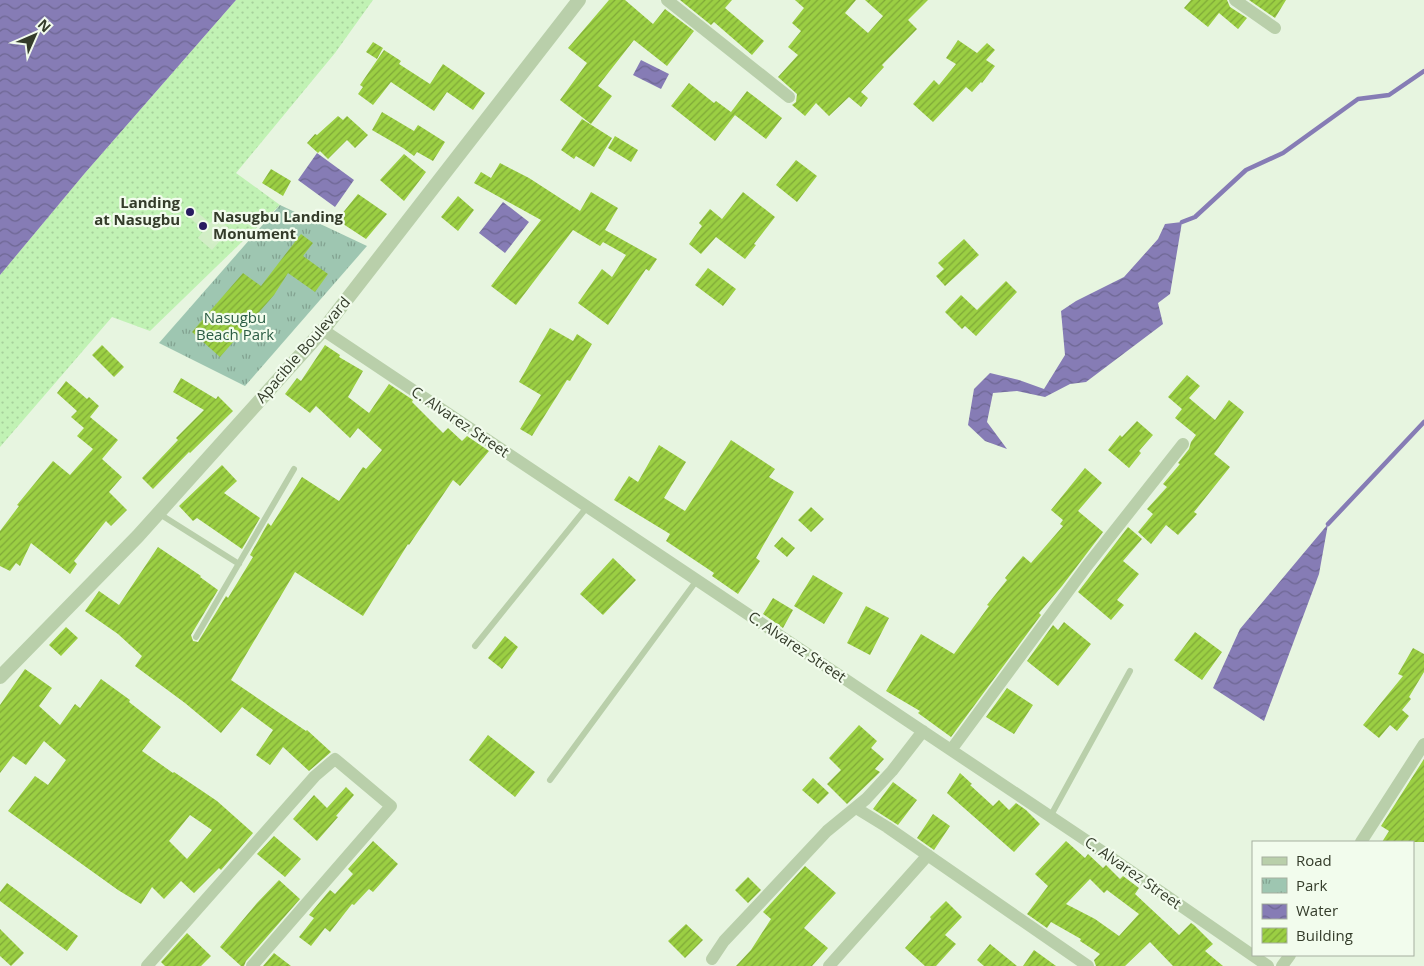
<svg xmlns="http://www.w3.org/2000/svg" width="1424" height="966" font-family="'Open Sans',sans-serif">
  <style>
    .sand { fill: url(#sand-dots) }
    .park { fill: url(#park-tufts) }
    .plaza { fill: #d2eec6 }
    .water { fill: url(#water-waves) }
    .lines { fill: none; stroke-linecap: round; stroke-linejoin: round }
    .stream { stroke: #867cb5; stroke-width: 4.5 }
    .building { fill: url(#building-hatch); fill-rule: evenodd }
    .service { stroke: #b9cfaa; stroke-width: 6 }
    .minor { stroke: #b9cfaa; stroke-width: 12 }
    .tertiary { stroke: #b9cfaa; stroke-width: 14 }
    .poi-dot { fill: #291b61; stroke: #f2fced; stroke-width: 2 }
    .labels { text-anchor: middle; stroke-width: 4.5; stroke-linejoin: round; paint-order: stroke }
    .poi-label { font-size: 15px; font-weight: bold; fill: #343c2a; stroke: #f2fced; text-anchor: end }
    .park-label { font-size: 15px; fill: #2b5c44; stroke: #f2fced }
    .street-label { font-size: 15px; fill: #343c2a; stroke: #f2fced }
  </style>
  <defs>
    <pattern id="sand-dots" width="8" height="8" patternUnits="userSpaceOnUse" patternTransform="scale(1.25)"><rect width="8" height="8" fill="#c1f2b4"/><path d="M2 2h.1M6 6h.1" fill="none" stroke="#a6d09b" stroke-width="1.8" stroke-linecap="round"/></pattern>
    <pattern id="park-tufts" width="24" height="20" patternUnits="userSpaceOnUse" patternTransform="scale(1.25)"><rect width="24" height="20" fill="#9ec6b1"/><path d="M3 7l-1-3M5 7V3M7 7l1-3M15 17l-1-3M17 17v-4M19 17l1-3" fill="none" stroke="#82a290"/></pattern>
    <pattern id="water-waves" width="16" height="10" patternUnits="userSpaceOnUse" patternTransform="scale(1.25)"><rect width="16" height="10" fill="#867cb5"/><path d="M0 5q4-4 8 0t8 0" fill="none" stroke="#6e6793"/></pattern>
    <pattern id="building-hatch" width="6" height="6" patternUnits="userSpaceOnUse" patternTransform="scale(1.25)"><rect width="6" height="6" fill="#9bcf43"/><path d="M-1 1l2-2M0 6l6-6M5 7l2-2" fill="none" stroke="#7fa938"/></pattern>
  </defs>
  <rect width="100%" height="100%" fill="#e7f5e0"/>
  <path class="sand" d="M236 0H373L335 53 236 173 280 205 150 331 112 317 0 447V275L85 173Z"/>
  <path class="park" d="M280 205 367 246 245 386 159 343Z"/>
  <path class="plaza" d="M190 206 210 223 216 217 230 229 212 250 198 238 204 230 184 213Z"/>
  <path class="water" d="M0 0H236L85 173 0 275Z
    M641 60 669 74 661 89 633 75Z
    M317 153 354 180 335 207 298 180Z
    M503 202 529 222 505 253 479 233Z
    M1182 222 1170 294 1158 303 1163 324 1086 382 1070 384 1045 397 1017 391 993 393 987 422 1007 449 985 441 968 425 974 389 990 373 1019 380 1044 389 1065 355 1061 311 1076 301 1124 277 1158 239 1165 224Z
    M1328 524 1319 574 1264 721 1213 688 1240 629Z"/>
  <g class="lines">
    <path class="stream" d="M1182 222 1195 217 1246 170 1283 153 1358 99 1389 95 1424 71
      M1328 524 1424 422"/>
  </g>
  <path class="building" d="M609 0H625L653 24 665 9 694 31 667 66 634 40 598 86 612 96 591 124 560 100 587 63 568 48Z
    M680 0H732L725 8 764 41 752 55 714 22 711 25Z
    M795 0H856L845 13 868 33 883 16 865 0H928L908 20 917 29 882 65 884 67 861 92 868 98 861 107 849 97 829 116 816 103 805 116 792 105 796 102 797 94 778 77 798 55 788 47 801 31 792 23 804 8Z
    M1191 0H1227L1230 7 1247 18 1238 29 1219 13 1208 27 1184 8Z
    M1249 0H1286L1275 18Z
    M958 40 977 53 987 43 995 50 986 60 995 66 982 83 981 82 972 92 966 87 933 122 913 104 934 80 939 85 956 64 946 58Z
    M373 42 383 48 377 59 366 52Z
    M384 50 401 61 399 64 430 84 443 64 485 93 473 110 447 92 434 111 391 82 373 105 358 94 363 87 360 85Z
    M689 83 714 103 716 101 735 115 715 141 671 106Z
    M747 91 782 118 766 139 731 112Z
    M382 112 414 131 418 125 445 142 433 161 417 152 414 156 403 148 372 130Z
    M338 116 343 120 347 116 368 135 355 148 347 140 328 159 320 151 318 153 307 143 315 134 317 135Z
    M582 119 612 138 594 167 576 156 574 159 561 150Z
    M615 136 638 150 631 162 608 148Z
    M404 154 426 172 404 201 380 180Z
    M796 160 817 176 797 202 776 185Z
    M500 163 529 178 580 211 591 192 618 208 605 230 657 259 649 271 646 269 608 325 578 303 602 269 612 277 626 255 603 242 600 246 573 230 516 305 491 286 541 220 474 183 481 172 491 178Z
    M271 169 291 181 283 196 262 183Z
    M743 192 775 217 754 244 756 245 745 259 716 237 701 254 689 244 702 226 699 223 710 209 722 219Z
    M358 194 387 214 366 239 337 220Z
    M458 196 474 210 458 231 441 217Z
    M301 234 313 243 303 256 328 274 315 292 288 273 274 295 220 357 192 332 243 273 261 286Z
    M964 239 979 255 945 286 936 276 944 269 938 263Z
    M708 268 736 289 723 306 695 285Z
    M1006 281 1017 292 976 336 965 326 962 329 945 312 961 295 977 310Z
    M550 328 573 341 577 334 592 344 570 381 567 380 532 436 520 429 541 395 519 382Z
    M102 345 124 367 114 377 92 355Z
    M325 345 340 355 339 357 363 371 348 397 369 413 389 384 413 400 412 402 443 433 448 428 462 441 467 436 489 451 460 486 453 480 409 545 408 544 363 616 295 572 231 680 306 731 307 730 331 752 309 771 283 747 270 765 256 755 273 730 242 707 221 733 185 703 135 666 142 656 118 634 85 611 99 591 119 605 158 547 201 576 200 577 218 590 191 635 193 641 198 642 226 596 228 598 253 557 250 555 268 523 271 526 302 477 339 501 363 467 366 469 382 450 358 428 350 438 316 406 310 413 285 394 297 378 301 381Z
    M1187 375 1200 386 1189 398 1215 420 1229 400 1244 412 1214 454 1230 467 1194 512 1197 514 1178 535 1166 525 1151 544 1138 532 1153 514 1147 509 1167 487 1163 484 1180 464 1178 463 1189 449 1191 442 1196 435 1175 418 1182 409 1168 397Z
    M181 378 216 399 218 396 233 411 190 453 189 452 153 489 142 478 178 440 176 438 204 410 173 392Z
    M66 381 87 399 89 397 99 406 90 417 118 440 102 459 122 477 109 492 127 510 111 526 106 521 74 561 77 564 70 574 31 543 20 566 16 563 10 571 0 566V531L19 506 17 505 53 461 70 475 93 449 77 436 84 428 71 417 77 411 57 393Z
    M1137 421 1153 435 1139 451 1141 453 1129 468 1108 450 1120 435 1122 437Z
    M731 440 775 469 769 477 794 492 756 558 760 561 738 594 712 576 714 573 666 541 670 534 614 500 629 476 638 482 659 445 686 462 664 498 685 511Z
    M222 465 237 481 224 493 260 518 242 549 197 518 193 521 179 506Z
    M1085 468 1102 483 1078 511 1103 532 1062 586 1039 613 1041 615 951 737 918 713 920 711 886 691 921 634 954 654 989 606 987 605 1007 580 1005 578 1023 556 1031 563 1063 526 1060 524 1063 520 1051 510Z
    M811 507 824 519 811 532 798 520Z
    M1128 527 1142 539 1123 561 1139 574 1117 600 1124 605 1111 620 1078 592Z
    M782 537 795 548 787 557 774 546Z
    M613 558 636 580 603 615 580 594Z
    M813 575 843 593 824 624 794 606Z
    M773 598 793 610 783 628 763 614Z
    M866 606 889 618 870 655 847 643Z
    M1064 622 1091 644 1058 686 1027 661 1053 625 1058 630Z
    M66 627 78 638 61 656 49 645Z
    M1195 632 1222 652 1202 680 1174 660Z
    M505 636 518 647 502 669 488 658Z
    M1413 648 1424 654V672L1409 697 1411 699 1402 710 1409 716 1397 731 1390 725 1379 738 1363 725 1403 676 1398 674Z
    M25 669 52 688 39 706 60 725 75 704 80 708 101 679 130 700 129 702 161 727 142 751 173 773 174 772 217 801 253 833 221 870 219 868 194 893 181 881 164 899 152 887 141 904 118 890 8 811 35 776 48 785 66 760 44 741 26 765 13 756 0 773V705ZM190 815 212 830 187 859 169 841Z
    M1007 688 1033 705 1014 734 986 717Z
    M859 725 877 741 871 748 884 759 875 769 880 772 847 804 827 784 841 770 829 758Z
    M488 735 535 772 515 797 469 760Z
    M1424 759V842H1382L1389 831 1381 826Z
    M960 773 972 784 970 785 993 806 999 800 1009 810 1016 803 1026 810 1040 824 1014 852 947 793Z
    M813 778 829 793 818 804 802 790Z
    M893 782 917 800 898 825 873 809Z
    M346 787 354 795 336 816 338 817 317 841 293 819 314 795 327 808Z
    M933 814 950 826 934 850 917 838Z
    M274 836 301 859 285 877 257 854Z
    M373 841 398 864 373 892 369 889 354 905 352 904 330 932 325 928 311 946 299 937 314 918 309 915 330 890 335 894 353 874 348 869Z
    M1066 841 1085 858 1088 854 1103 868 1106 865 1120 879 1123 876 1139 888 1135 894 1179 935 1191 923 1194 925 1213 944 1205 951 1223 966H1173L1150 942 1125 966H1096L1094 960 1100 954 1080 941 1081 939 1051 922 1047 928 1027 914 1048 886 1035 874ZM1090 879 1104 893 1107 890 1139 914 1119 936 1095 919 1066 904Z
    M805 866 836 893 804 928 828 948 812 966H736L751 950 771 919 763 912Z
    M748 877 761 890 748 903 735 890Z
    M279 880 300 899 246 961 244 966H241L220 947 257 903Z
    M7 883 78 936 67 951 0 901V892Z
    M946 901 962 917 945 935 956 944 936 966H925L905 948 931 919 930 917Z
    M686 924 703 940 685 958 668 941Z
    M0 929 24 953 11 966 0 956Z
    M187 933 211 956 201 966H165L161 962Z
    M990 944 1017 966H984L977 960Z
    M1034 950 1056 966H1023Z
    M274 953 291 966H263Z"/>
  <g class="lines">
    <path class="service" d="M158 513 239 564
      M196 637 294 469
      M475 646 587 507
      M550 780 697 580
      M1050 817 1130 671"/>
    <path class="minor" d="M667 0 789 97
      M1235 0 1275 28
      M323 330 1087 841 1268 966
      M951 750 1086 567 1183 444
      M856 808 887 827 1088 966
      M1361 842 1424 744
      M712 959 724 941 742 922 827 831 866 799 892 771 923 731
      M147 966 315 776 335 759 391 806 252 966
      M829 966 928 855
      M1282 966 1290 955"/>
    <path class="tertiary" d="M0 677 138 536 323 330 579 0"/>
  </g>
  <g class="poi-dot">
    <circle cx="190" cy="212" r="5"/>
    <circle cx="203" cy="226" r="5"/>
  </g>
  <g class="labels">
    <g class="poi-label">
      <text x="180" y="208">Landing<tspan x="180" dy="17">at Nasugbu</tspan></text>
      <text x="213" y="222" text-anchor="start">Nasugbu Landing<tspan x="213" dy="17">Monument</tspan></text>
    </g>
    <g class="park-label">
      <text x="235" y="323">Nasugbu<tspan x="235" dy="17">Beach Park</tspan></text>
    </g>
    <g class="street-label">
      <text transform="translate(303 350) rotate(-49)" y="5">Apacible Boulevard</text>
      <text transform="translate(460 422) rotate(34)" y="5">C. Alvarez Street</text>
      <text transform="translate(797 647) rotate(34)" y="5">C. Alvarez Street</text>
      <text transform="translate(1133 873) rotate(35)" y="5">C. Alvarez Street</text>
    </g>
  </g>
  <rect x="1252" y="841" width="162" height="115" fill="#f2fced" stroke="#a6af9f"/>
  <rect x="1262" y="857" width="25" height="8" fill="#b9cfaa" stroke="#a6af9f"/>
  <text x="1296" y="866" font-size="15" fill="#343c2a">Road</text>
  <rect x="1262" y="878" width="25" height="15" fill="url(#park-tufts)" stroke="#a6af9f"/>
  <text x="1296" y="891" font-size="15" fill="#343c2a">Park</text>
  <rect x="1262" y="904" width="25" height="15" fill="url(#water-waves)" stroke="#a6af9f"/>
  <text x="1296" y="916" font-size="15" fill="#343c2a">Water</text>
  <rect x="1262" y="928" width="25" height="15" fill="url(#building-hatch)" stroke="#a6af9f"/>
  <text x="1296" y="941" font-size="15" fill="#343c2a">Building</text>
  <g transform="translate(35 35) rotate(45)" stroke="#f2fced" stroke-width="4" paint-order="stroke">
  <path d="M0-4L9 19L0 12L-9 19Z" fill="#343c2a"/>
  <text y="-8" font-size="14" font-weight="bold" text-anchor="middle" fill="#343c2a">N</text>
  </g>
</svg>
